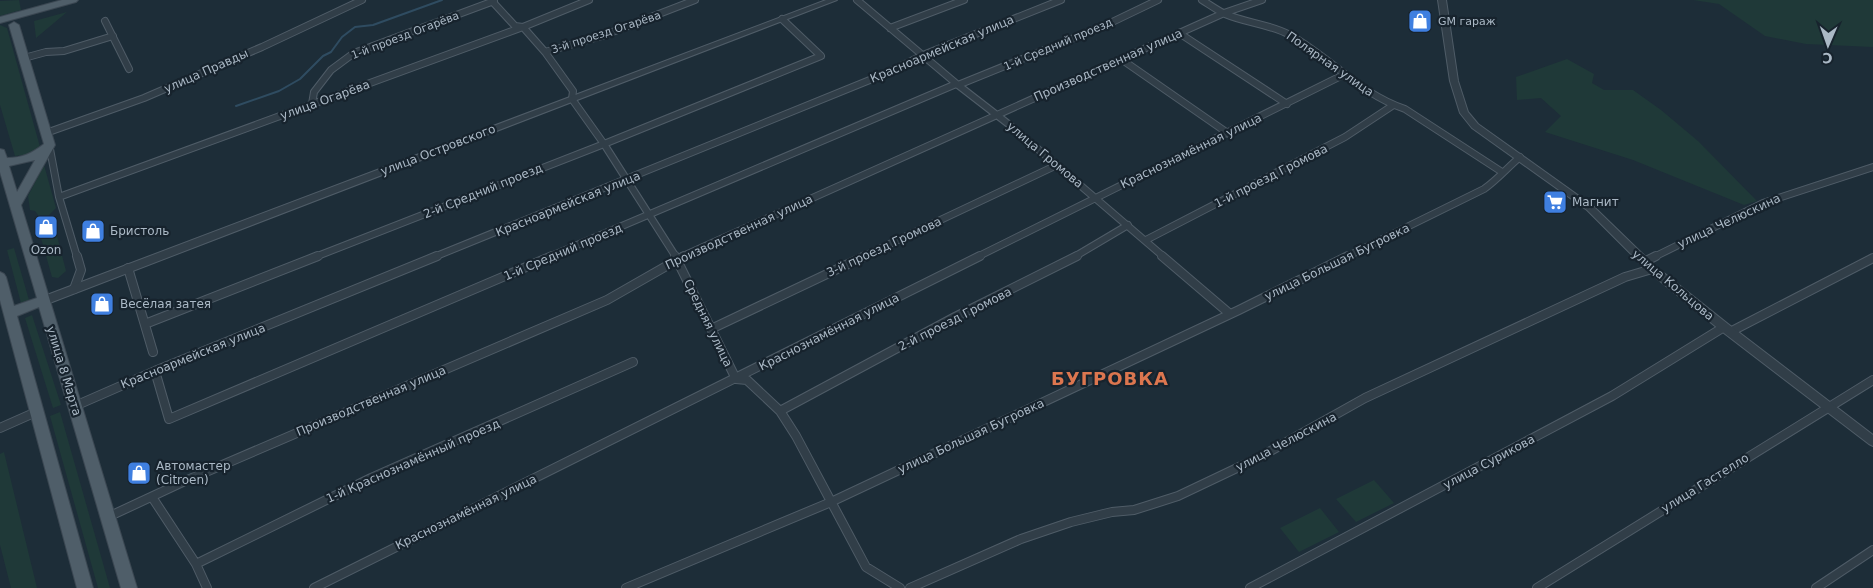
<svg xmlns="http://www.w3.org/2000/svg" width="1873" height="588" font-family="'DejaVu Sans',sans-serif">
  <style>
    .green { fill: #1f3938 }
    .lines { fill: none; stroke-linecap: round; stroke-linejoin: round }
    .stream { stroke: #2f4c61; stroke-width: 2 }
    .minor-far1-casing { stroke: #4f5c67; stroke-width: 8 }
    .minor-casing { stroke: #4f5c67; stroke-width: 10 }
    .tertiary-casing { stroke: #4f5c67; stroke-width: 2 }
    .primary-casing { stroke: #3b4752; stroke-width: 2 }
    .minor-far1 { stroke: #313e48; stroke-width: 6 }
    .minor { stroke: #313e48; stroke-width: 8 }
    .tertiary { fill: #313e48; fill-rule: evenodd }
    .primary { fill: #4f5e69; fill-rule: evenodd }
    .labels { text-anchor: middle; stroke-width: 4.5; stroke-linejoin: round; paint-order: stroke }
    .far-poi-label { font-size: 11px; fill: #abb9c6; stroke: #17232d; text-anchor: start }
    .far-street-label { font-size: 11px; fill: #abb9c6; stroke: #17232d }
    .street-label { font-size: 12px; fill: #abb9c6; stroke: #17232d }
    .poi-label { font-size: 12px; fill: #abb9c6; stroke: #17232d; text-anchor: start }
    .district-label { font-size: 18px; font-weight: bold; letter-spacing: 1px; fill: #dc764f; stroke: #17232d }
  </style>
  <rect width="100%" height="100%" fill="#1d2d38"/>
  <path class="green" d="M19 0 21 10 0 16V1Z
    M1693 0H1873V47L1806 44 1765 36 1719 4Z
    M67 12 36 38 34 21Z
    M0 25 7 28 40 147 33 154 15 156 0 105Z
    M1567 59 1594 74 1592 83 1604 90H1633L1661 110 1698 141 1757 201 1744 205 1633 160 1545 132 1561 116 1541 98 1517 100 1516 77Z
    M44 165 56 208 47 217 41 219 35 211 30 210 28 196Z
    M56 232 66 271 58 278 52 277 41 238Z
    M14 248 29 300 21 303 7 250Z
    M32 315 61 405 53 408 25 318Z
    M60 412 110 588H98L50 416Z
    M4 452 37 588H11L0 545V454Z
    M1374 480 1394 503 1356 522 1336 499Z
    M1320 508 1339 532 1299 552 1280 528Z"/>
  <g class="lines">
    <path class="stream" d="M236 106 279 91 300 79 323 56 331 52 342 37 355 27 373 25 442 0"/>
    <g class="minor-far1-casing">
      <path id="minor-far1" d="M491 0 515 26 523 27 545 52 573 91 572 99 604 144 676 257
        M857 0 958 85 1011 126 1164 257
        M1202 0C1210 5 1217 10 1225 14 1246 23 1270 24 1290 35 1331 58 1360 94 1405 109L1502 172
        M105 21 129 69
        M890 28 964 0
        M1179 33 1287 104
        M545 52 602 36 695 0
        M24 58 46 52 64 51 113 36
        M1121 59 1229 134
        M958 85 1106 25 1158 0
        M312 104 314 92 331 70 354 53 494 1
        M46 133 144 98 262 47 362 0
        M50 149 59 197 77 257
        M59 197 523 27 589 0
        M1146 240 1345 137 1392 106
        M315 257 604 144 821 56 782 19
        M434 257 887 73 923 55 1061 0
        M549 257 956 84
        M681 257 1224 13 1262 0
        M862 257 1057 165
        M977 257 1343 75
        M1074 257 1128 225
        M1346 257 1484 189C1498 179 1507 168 1520 157
        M1654 257 1763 203 1873 167"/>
    </g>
    <g class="minor-casing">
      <path id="minor" d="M675 256 736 379 747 380 780 411 796 436 866 567 900 588
        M1162 256 1230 314
        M1644 262 1656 256
        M128 268 153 352
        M74 289 81 270 77 256
        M145 324 318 256
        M711 329 865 256
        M1730 332 1873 258
        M155 371 169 419 552 256
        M75 406 155 371 437 256
        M780 411 955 317 1077 256
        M0 428 36 412
        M152 497 196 564 207 588
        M108 517 185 481 607 300 684 256
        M196 564 371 478 633 362
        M314 588 980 256
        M626 588 831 502 1239 310 1348 256
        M910 588 1021 539 1071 522 1112 512 1134 510 1178 496 1258 458 1365 398 1625 277 1652 269
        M1250 588 1612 396 1724 327
        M1537 588 1873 380
        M1816 588 1873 550"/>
    </g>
    <g class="tertiary-casing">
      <path id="tertiary" d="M826 0H837L47 304H39L38 301 39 298Z
        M1438 0H1446L1458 81 1468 112 1478 124 1593 206 1655 266 1728 324 1873 435V446L1869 444 1720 330 1649 272 1587 210 1472 128 1460 113 1450 81Z"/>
    </g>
    <g class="primary-casing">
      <path id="primary" d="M62 0H78L76 2 0 23V17Z
        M14 22 19 25 55 145 21 205 137 588H121L39 307 17 316 93 588H77L0 300V272L4 274 6 277 14 306 37 298 0 172V149L4 150 7 158C23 158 32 153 44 144L9 25ZM35 160 17 192 9 166Z"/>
    </g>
    <use href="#minor-far1" class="minor-far1"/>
    <use href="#minor" class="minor"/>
    <use href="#tertiary" class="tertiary"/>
    <use href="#primary" class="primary"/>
  </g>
  <defs>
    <g id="shop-square" transform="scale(1.25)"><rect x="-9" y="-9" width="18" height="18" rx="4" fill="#3f7fe0" stroke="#17232d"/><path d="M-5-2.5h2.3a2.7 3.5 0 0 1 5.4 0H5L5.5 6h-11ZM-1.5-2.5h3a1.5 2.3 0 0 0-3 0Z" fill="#fff"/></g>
    <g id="supermarket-square" transform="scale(1.25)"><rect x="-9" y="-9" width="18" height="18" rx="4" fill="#3f7fe0" stroke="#17232d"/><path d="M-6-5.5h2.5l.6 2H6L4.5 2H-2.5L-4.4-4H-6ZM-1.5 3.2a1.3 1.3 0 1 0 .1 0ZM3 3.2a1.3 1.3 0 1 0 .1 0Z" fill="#fff"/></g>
  </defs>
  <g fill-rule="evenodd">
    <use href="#shop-square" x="1420" y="21"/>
    <use href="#supermarket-square" x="1555" y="202"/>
    <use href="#shop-square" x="46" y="227"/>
    <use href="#shop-square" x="93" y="231"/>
    <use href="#shop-square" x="102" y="304"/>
    <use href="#shop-square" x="139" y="473"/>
  </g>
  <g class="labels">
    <g class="far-poi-label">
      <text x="1438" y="25">GM гараж</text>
    </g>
    <g class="far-street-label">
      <text transform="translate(606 32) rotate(-18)" y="4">3-й проезд Огарёва</text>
      <text transform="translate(405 35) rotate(-21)" y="4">1-й проезд Огарёва</text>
      <text transform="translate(1058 44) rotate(-23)" y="4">1-й Средний проезд</text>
    </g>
    <g class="street-label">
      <text transform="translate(942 49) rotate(-23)" y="4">Красноармейская улица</text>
      <text transform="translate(1330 64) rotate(35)" y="4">Полярная улица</text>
      <text transform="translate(1108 65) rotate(-24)" y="4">Производственная улица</text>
      <text transform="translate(206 71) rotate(-24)" y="4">улица Правды</text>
      <text transform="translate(325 100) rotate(-20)" y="4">улица Огарёва</text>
      <text transform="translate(438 150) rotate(-21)" y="4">улица Островского</text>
      <text transform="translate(1191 151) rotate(-26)" y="4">Краснознамённая улица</text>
      <text transform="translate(1045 155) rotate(40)" y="4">улица Громова</text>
      <text transform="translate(1271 176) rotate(-27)" y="4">1-й проезд Громова</text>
      <text transform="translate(483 191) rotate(-22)" y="4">2-й Средний проезд</text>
      <text transform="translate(568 204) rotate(-22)" y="4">Красноармейская улица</text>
      <text transform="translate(1729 221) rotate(-25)" y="4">улица Челюскина</text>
      <text transform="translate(739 232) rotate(-25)" y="4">Производственная улица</text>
      <text transform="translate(884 247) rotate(-25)" y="4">3-й проезд Громова</text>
      <text transform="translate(563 252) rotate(-23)" y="4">1-й Средний проезд</text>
      <text transform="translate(1337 262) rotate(-26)" y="4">улица Большая Бугровка</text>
      <text transform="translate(1673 285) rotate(40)" y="4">улица Кольцова</text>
      <text transform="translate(955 319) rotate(-27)" y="4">2-й проезд Громова</text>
      <text transform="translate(708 323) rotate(64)" y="4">Средняя улица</text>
      <text transform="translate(829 332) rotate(-27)" y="4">Краснознамённая улица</text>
      <text transform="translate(193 356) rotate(-22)" y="4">Красноармейская улица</text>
      <text transform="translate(64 371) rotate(73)" y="4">улица 8 Марта</text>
      <text transform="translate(371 401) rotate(-23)" y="4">Производственная улица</text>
      <text transform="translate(971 436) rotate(-25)" y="4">улица Большая Бугровка</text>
      <text transform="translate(1286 442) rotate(-28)" y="4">улица Челюскина</text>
      <text transform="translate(413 461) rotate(-24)" y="4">1-й Краснознамённый проезд</text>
      <text transform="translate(1489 462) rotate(-28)" y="4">улица Сурикова</text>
      <text transform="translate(1705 483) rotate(-32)" y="4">улица Гастелло</text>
      <text transform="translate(466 512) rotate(-26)" y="4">Краснознамённая улица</text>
    </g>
    <g class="poi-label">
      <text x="1572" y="206">Магнит</text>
      <text x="110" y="235">Бристоль</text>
      <text x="46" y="254" text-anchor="middle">Ozon</text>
      <text x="120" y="308">Весёлая затея</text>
      <text x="156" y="470">Автомастер<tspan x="156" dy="14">(Citroen)</tspan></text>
    </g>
    <g class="district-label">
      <text x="1110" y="385">БУГРОВКА</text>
    </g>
  </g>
  <g transform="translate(1828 45) rotate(182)" stroke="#17232d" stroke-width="4" paint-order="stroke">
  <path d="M0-4L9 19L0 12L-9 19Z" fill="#abb9c6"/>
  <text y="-8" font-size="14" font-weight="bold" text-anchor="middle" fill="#abb9c6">С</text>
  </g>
</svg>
